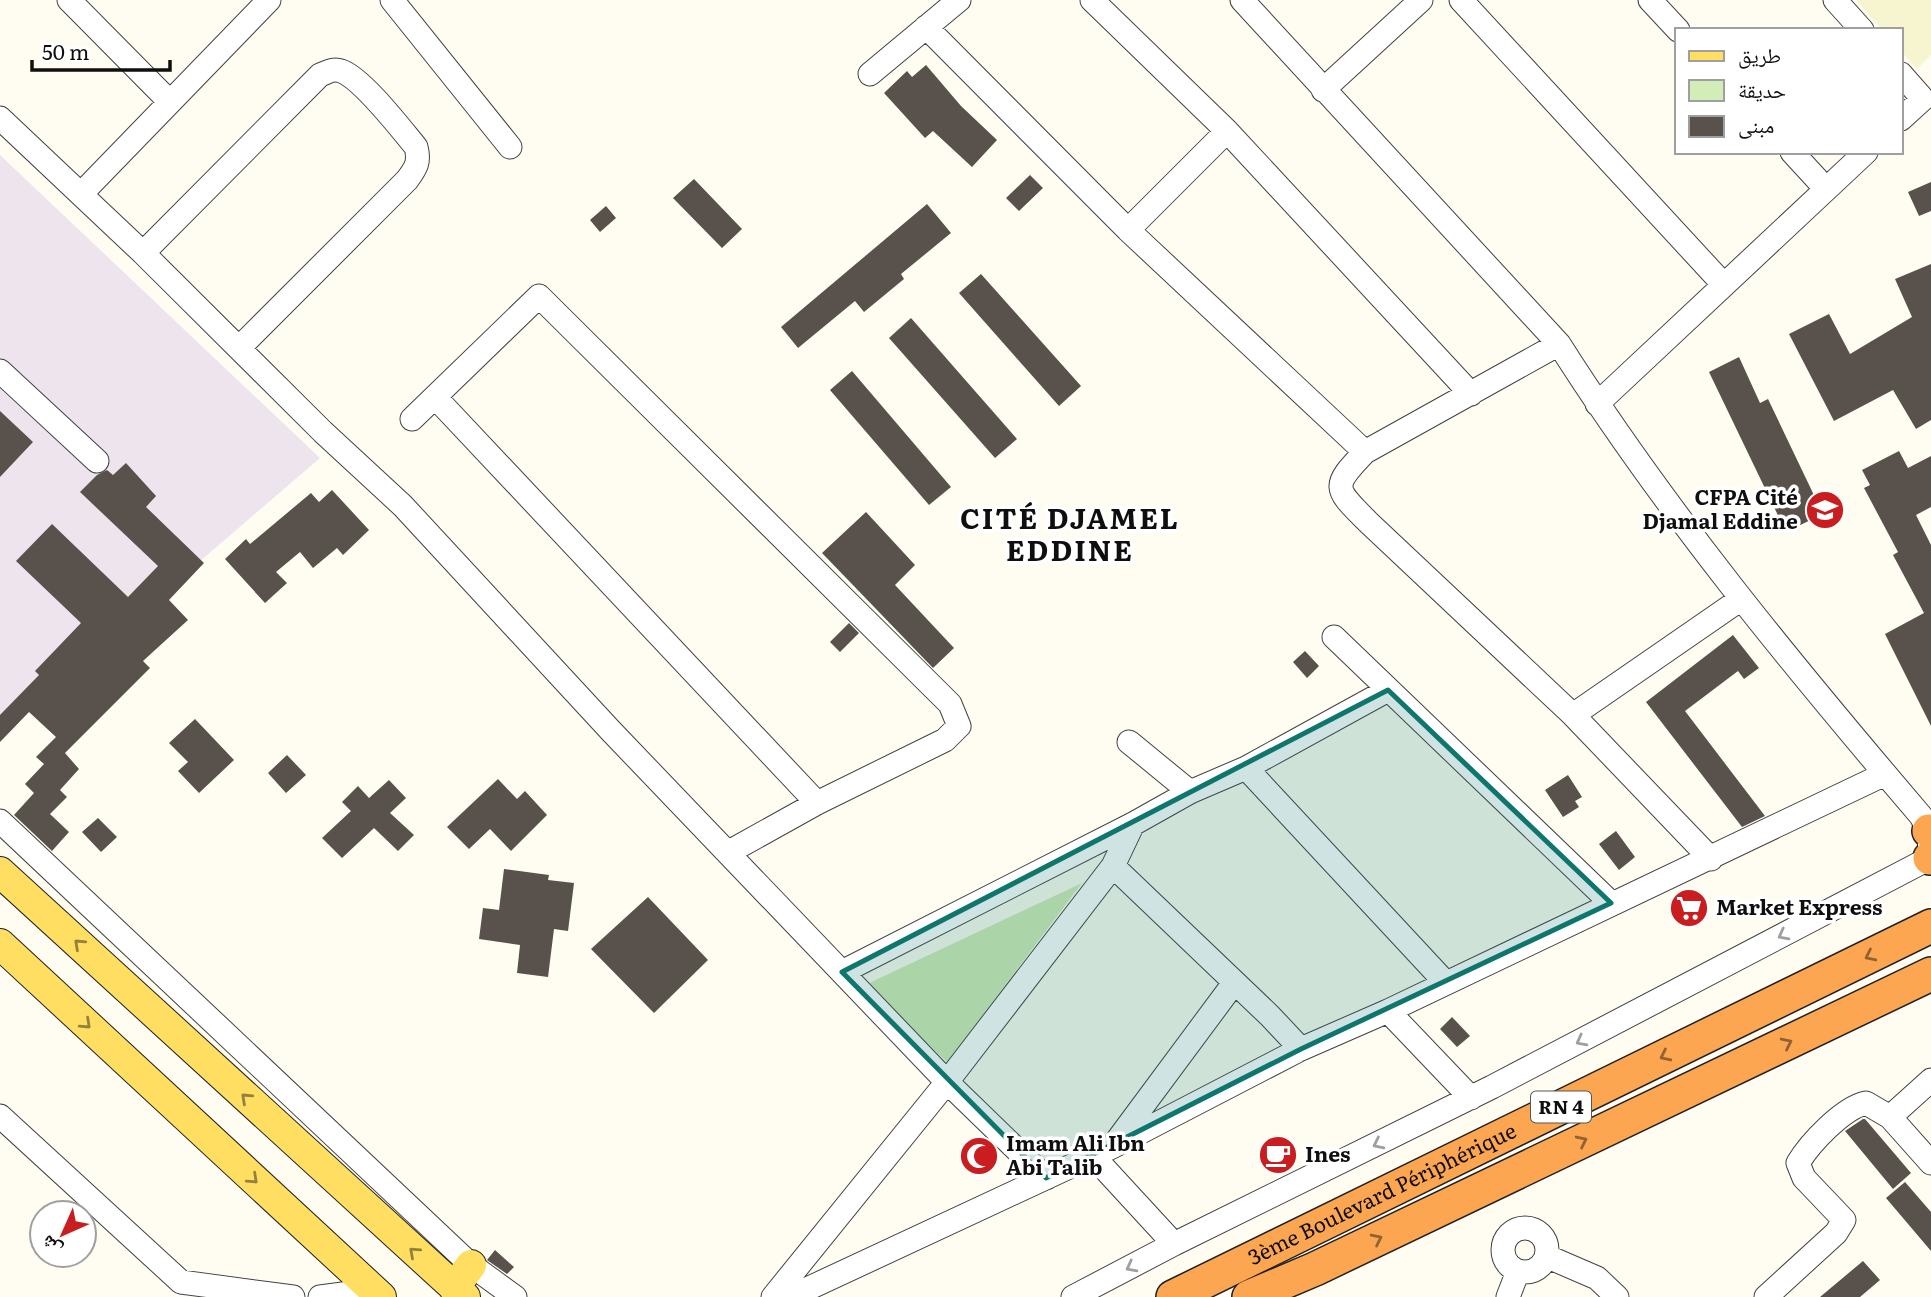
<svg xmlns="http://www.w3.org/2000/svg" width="1931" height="1297" font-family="Literata,'Noto Naskh Arabic',serif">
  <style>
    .industrial { fill: #ede4ee }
    .farmland { fill: #f7f5cf }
    .green { fill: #d2edb8 }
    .building { fill: #59514b }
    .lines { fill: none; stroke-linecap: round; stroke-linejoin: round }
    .minor-casing { stroke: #424242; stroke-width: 25 }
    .major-casing { stroke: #202020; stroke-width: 32 }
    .highway-casing { stroke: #202020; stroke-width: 36 }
    .minor { stroke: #fff; stroke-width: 23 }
    .major { stroke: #ffde62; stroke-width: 30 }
    .highway { stroke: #fda652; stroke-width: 33 }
    .oneway { stroke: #9f9f9f }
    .oneway2 { stroke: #93813d }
    .oneway3 { stroke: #926234 }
    .marked { fill: #0f766e; fill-opacity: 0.2; stroke: #0f766e; stroke-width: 5; stroke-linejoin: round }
    .labels { text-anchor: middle; stroke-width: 7; stroke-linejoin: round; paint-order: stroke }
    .shield { fill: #fff; stroke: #575757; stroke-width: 2 }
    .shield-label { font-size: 19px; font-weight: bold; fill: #0f0f0f }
    .poi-label { font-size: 21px; font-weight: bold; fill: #0f0f0f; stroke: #fff; text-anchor: start }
    .street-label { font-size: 21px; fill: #0f0f0f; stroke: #fff }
    .district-label { font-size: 28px; font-weight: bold; letter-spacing: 2px; fill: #0f0f0f; stroke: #fff }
  </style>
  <rect width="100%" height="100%" fill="#fffdf2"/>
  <path class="industrial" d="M0 155 320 458 0 733Z"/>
  <path class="farmland" d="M1856 0H1931V55L1917 69 1901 51V30H1882Z"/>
  <path class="green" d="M1082 883 947 1062 865 985Z"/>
  <path class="building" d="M926 65 961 106 997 140 972 167 933 131 925 138 884 93 907 71 912 77Z
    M1030 175 1043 188 1019 211 1006 198Z
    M694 179 742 229 722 248 673 198Z
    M1931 182V211L1919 216 1908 192Z
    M927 204 951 233 901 274 904 279 864 312 855 301 798 348 781 327Z
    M606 206 616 218 600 232 590 220Z
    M1931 264V420L1916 429 1893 390 1834 421 1789 334 1829 314 1850 354 1912 317 1895 279Z
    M981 274 1081 386 1059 406 959 293Z
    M911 318 1017 439 995 458 889 338Z
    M1739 357 1760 403 1768 399 1823 514 1786 532 1709 372Z
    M852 371 951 487 929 505 830 390Z
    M0 411 33 442 0 477Z
    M1899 451 1908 468 1931 456V507L1916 515 1931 545V726L1885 634 1924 613 1893 555 1898 552 1864 488 1870 485 1862 470Z
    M126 463 156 496 146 507 204 563 169 600 188 620 143 661 150 668 65 753 79 769 60 790 67 797 50 814 69 832 52 851 14 815 34 793 25 784 44 764 36 757 56 737 29 712 0 742V715L39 675 35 671 81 623 16 561 52 524 128 597 158 566 80 492 97 475 107 470 113 475Z
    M332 490 369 530 343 555 337 548 313 568 300 552 276 572 287 583 265 603 225 559 246 539 250 544 311 493 319 502Z
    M866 512 915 565 895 585 954 648 933 668 822 553Z
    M849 623 859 633 840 652 830 642Z
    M1733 635 1759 668 1744 679 1738 671 1685 711 1765 816 1742 827 1646 702Z
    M1305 651 1319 666 1307 678 1293 662Z
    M195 719 234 760 199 793 178 771 188 762 169 743Z
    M287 755 306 775 286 793 268 773Z
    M1568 775 1582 797 1575 801 1579 807 1563 817 1545 790Z
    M498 779 517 799 525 791 547 815 511 851 490 829 469 849 447 827Z
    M389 780 406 798 390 813 414 835 398 851 374 828 342 858 322 838 351 811 342 802 358 786 369 798Z
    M98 818 117 837 101 852 82 832Z
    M1616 831 1635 857 1619 870 1599 844Z
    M504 869 549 875 548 880 574 883 568 931 554 929 548 977 517 973 520 945 479 939 483 908 499 910Z
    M648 897 708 960 654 1013 591 949Z
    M1452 1017 1470 1036 1457 1047 1440 1029Z
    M1863 1119H1865L1911 1173 1893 1189 1845 1131Z
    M1905 1182 1931 1212V1251L1886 1198Z
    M495 1250 514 1267 507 1274 487 1260Z
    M1863 1261 1880 1280 1860 1297H1820Z"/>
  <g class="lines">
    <g class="minor-casing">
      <path id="minor" d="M69 0 170 102
        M392 0 510 147
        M1092 0 1227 131 1471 394
        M1461 0 1724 285
        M1650 0 1678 30
        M1835 0 1862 30
        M926 27 1128 230 1365 452
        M870 74 959 0
        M1901 74 1923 99 1901 119
        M1323 90 1421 0
        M0 118 143 253 323 432 403 506 611 731 947 1082 1046 1178
        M1792 152 1826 189
        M81 194 269 0
        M1128 230 1227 131
        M143 253 320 75C328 72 333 68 341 71 362 78 401 129 416 147 420 162 416 168 407 180L239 348
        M1559 344 1365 452C1331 487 1334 488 1368 522L1573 715 1711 859
        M0 371 97 461
        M435 397 817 803
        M1597 404 1866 152
        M412 419 539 296 950 704 959 726 945 740 817 803 729 852
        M1334 637 1611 903
        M1573 715 1741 599
        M1129 742 1190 792
        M1246 768 1445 982
        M0 821 471 1265 515 1297
        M1113 866 1270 1016 1301 1049
        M842 972 1133 824 1190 792 1246 768 1388 690
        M1388 1011 1471 1098
        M0 1116 181 1282 293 1297
        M1890 1117 1931 1080
        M1116 1142 1234 983
        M1093 1156 1174 1244
        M1503 1250a22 22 0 1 1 44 0a22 22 0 1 1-44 0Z
        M1546 1256 1597 1278 1617 1297
        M320 1297 373 1290
        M773 1297 947 1082 1113 866 1133 824
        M790 1297 1112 1147 1301 1049 1388 1011 1885 774
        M1073 1297 1174 1244 1492 1087 1930 858 1929 831 1921 816C1793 666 1665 511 1559 344L1242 0
        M1508 1297 1518 1271
        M1766 1297 1836 1233 1844 1220 1804 1178 1798 1163C1810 1143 1843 1108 1866 1103L1890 1117 1931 1163"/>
    </g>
    <g class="major-casing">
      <path id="major" d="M0 872 465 1297
        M0 944 381 1297
        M454 1288 471 1265"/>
    </g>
    <g class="highway-casing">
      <g id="highway">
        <path d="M1929 831 1931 832"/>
        <path d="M1930 858H1931"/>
        <path id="s1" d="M1173 1297 1931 926"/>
        <path d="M1249 1297 1315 1269 1931 974"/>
      </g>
    </g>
    <use href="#minor" class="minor"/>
    <use href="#major" class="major"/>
    <use href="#highway" class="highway"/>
  </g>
  <defs><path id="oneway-chevron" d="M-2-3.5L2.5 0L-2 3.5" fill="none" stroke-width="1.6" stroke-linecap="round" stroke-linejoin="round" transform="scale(1.75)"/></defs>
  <g class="oneway">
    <use href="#oneway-chevron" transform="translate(1783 935) rotate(152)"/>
    <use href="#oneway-chevron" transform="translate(1581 1041) rotate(152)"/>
    <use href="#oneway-chevron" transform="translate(1378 1144) rotate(154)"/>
    <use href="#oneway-chevron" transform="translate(1131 1267) rotate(152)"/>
  </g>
  <g class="oneway2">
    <use href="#oneway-chevron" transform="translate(79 944) rotate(-137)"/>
    <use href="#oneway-chevron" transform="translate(86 1024) rotate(43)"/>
    <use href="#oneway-chevron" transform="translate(246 1098) rotate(-137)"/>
    <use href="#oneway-chevron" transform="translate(253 1179) rotate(43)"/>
    <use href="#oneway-chevron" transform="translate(414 1252) rotate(-138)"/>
  </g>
  <g class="oneway3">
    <use href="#oneway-chevron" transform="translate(1870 956) rotate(154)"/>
    <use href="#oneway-chevron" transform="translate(1787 1043) rotate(-26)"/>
    <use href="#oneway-chevron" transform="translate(1665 1056) rotate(154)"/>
    <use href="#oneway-chevron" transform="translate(1582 1141) rotate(-26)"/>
    <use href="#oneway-chevron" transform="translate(1377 1239) rotate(-26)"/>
  </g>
  <path class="marked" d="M1388 690 1611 903 1301 1049 1046 1178 842 972Z"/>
  <defs>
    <g id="university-disc" transform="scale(2.0125)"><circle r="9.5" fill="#c91d1f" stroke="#fff"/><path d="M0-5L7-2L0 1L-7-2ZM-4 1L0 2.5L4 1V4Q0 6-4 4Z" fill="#fff"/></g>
    <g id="supermarket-disc" transform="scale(2.0125)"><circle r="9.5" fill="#c91d1f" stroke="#fff"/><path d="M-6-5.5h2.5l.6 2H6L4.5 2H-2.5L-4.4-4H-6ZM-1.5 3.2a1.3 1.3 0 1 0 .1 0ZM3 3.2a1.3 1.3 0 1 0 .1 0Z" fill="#fff"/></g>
    <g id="cafe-disc" transform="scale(2.0125)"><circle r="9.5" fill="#c91d1f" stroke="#fff"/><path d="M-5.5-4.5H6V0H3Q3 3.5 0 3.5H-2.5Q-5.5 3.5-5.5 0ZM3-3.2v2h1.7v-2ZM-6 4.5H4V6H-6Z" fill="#fff"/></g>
    <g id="mosque-disc" transform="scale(2.0125)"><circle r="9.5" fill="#c91d1f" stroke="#fff"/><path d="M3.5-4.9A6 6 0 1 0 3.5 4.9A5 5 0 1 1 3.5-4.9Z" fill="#fff"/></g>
  </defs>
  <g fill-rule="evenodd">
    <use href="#university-disc" x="1825" y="510"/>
    <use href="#supermarket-disc" x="1689" y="908"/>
    <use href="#cafe-disc" x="1278" y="1155"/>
    <use href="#mosque-disc" x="979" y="1156"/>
  </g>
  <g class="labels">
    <rect class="shield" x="1531" y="1091.5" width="60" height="31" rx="5"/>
    <g class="shield-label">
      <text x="1561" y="1114">RN 4</text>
    </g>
    <g class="poi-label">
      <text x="1798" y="505" text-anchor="end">CFPA Cité<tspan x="1798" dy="24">Djamal Eddine</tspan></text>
      <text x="1716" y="915">Market Express</text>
      <text x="1006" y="1151">Imam Ali Ibn<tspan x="1006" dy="24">Abi Talib</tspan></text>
      <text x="1305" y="1162">Ines</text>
    </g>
    <g class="street-label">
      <text dy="7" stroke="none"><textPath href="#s1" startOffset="233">3ème Boulevard Périphérique</textPath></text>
    </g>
    <g class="district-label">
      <text x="1070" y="529">CITÉ DJAMEL<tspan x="1070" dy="32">EDDINE</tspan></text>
    </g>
  </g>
  <rect x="1675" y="28" width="228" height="126" fill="#ffffff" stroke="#9f9f9f" stroke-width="2"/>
  <rect x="1689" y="51" width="35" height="10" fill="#ffde62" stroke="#9f9f9f" stroke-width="2"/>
  <text x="1738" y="63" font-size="21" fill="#0f0f0f">طريق</text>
  <rect x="1689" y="80" width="35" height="21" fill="#d2edb8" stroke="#9f9f9f" stroke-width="2"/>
  <text x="1738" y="98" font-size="21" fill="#0f0f0f">حديقة</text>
  <rect x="1689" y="116" width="35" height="21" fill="#59514b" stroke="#9f9f9f" stroke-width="2"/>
  <text x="1738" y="133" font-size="21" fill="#0f0f0f">مبنى</text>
  <g transform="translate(63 1234) rotate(225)"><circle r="33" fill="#ffffff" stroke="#9f9f9f" stroke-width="2"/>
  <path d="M0-5L12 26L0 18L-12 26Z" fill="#c91d1f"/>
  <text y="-10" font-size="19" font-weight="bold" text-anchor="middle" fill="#0f0f0f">ش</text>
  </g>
  <path d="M32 60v10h138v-10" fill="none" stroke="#0f0f0f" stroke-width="3.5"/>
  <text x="42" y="60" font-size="21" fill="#0f0f0f" stroke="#ffffff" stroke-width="5" paint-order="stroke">50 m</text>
</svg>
